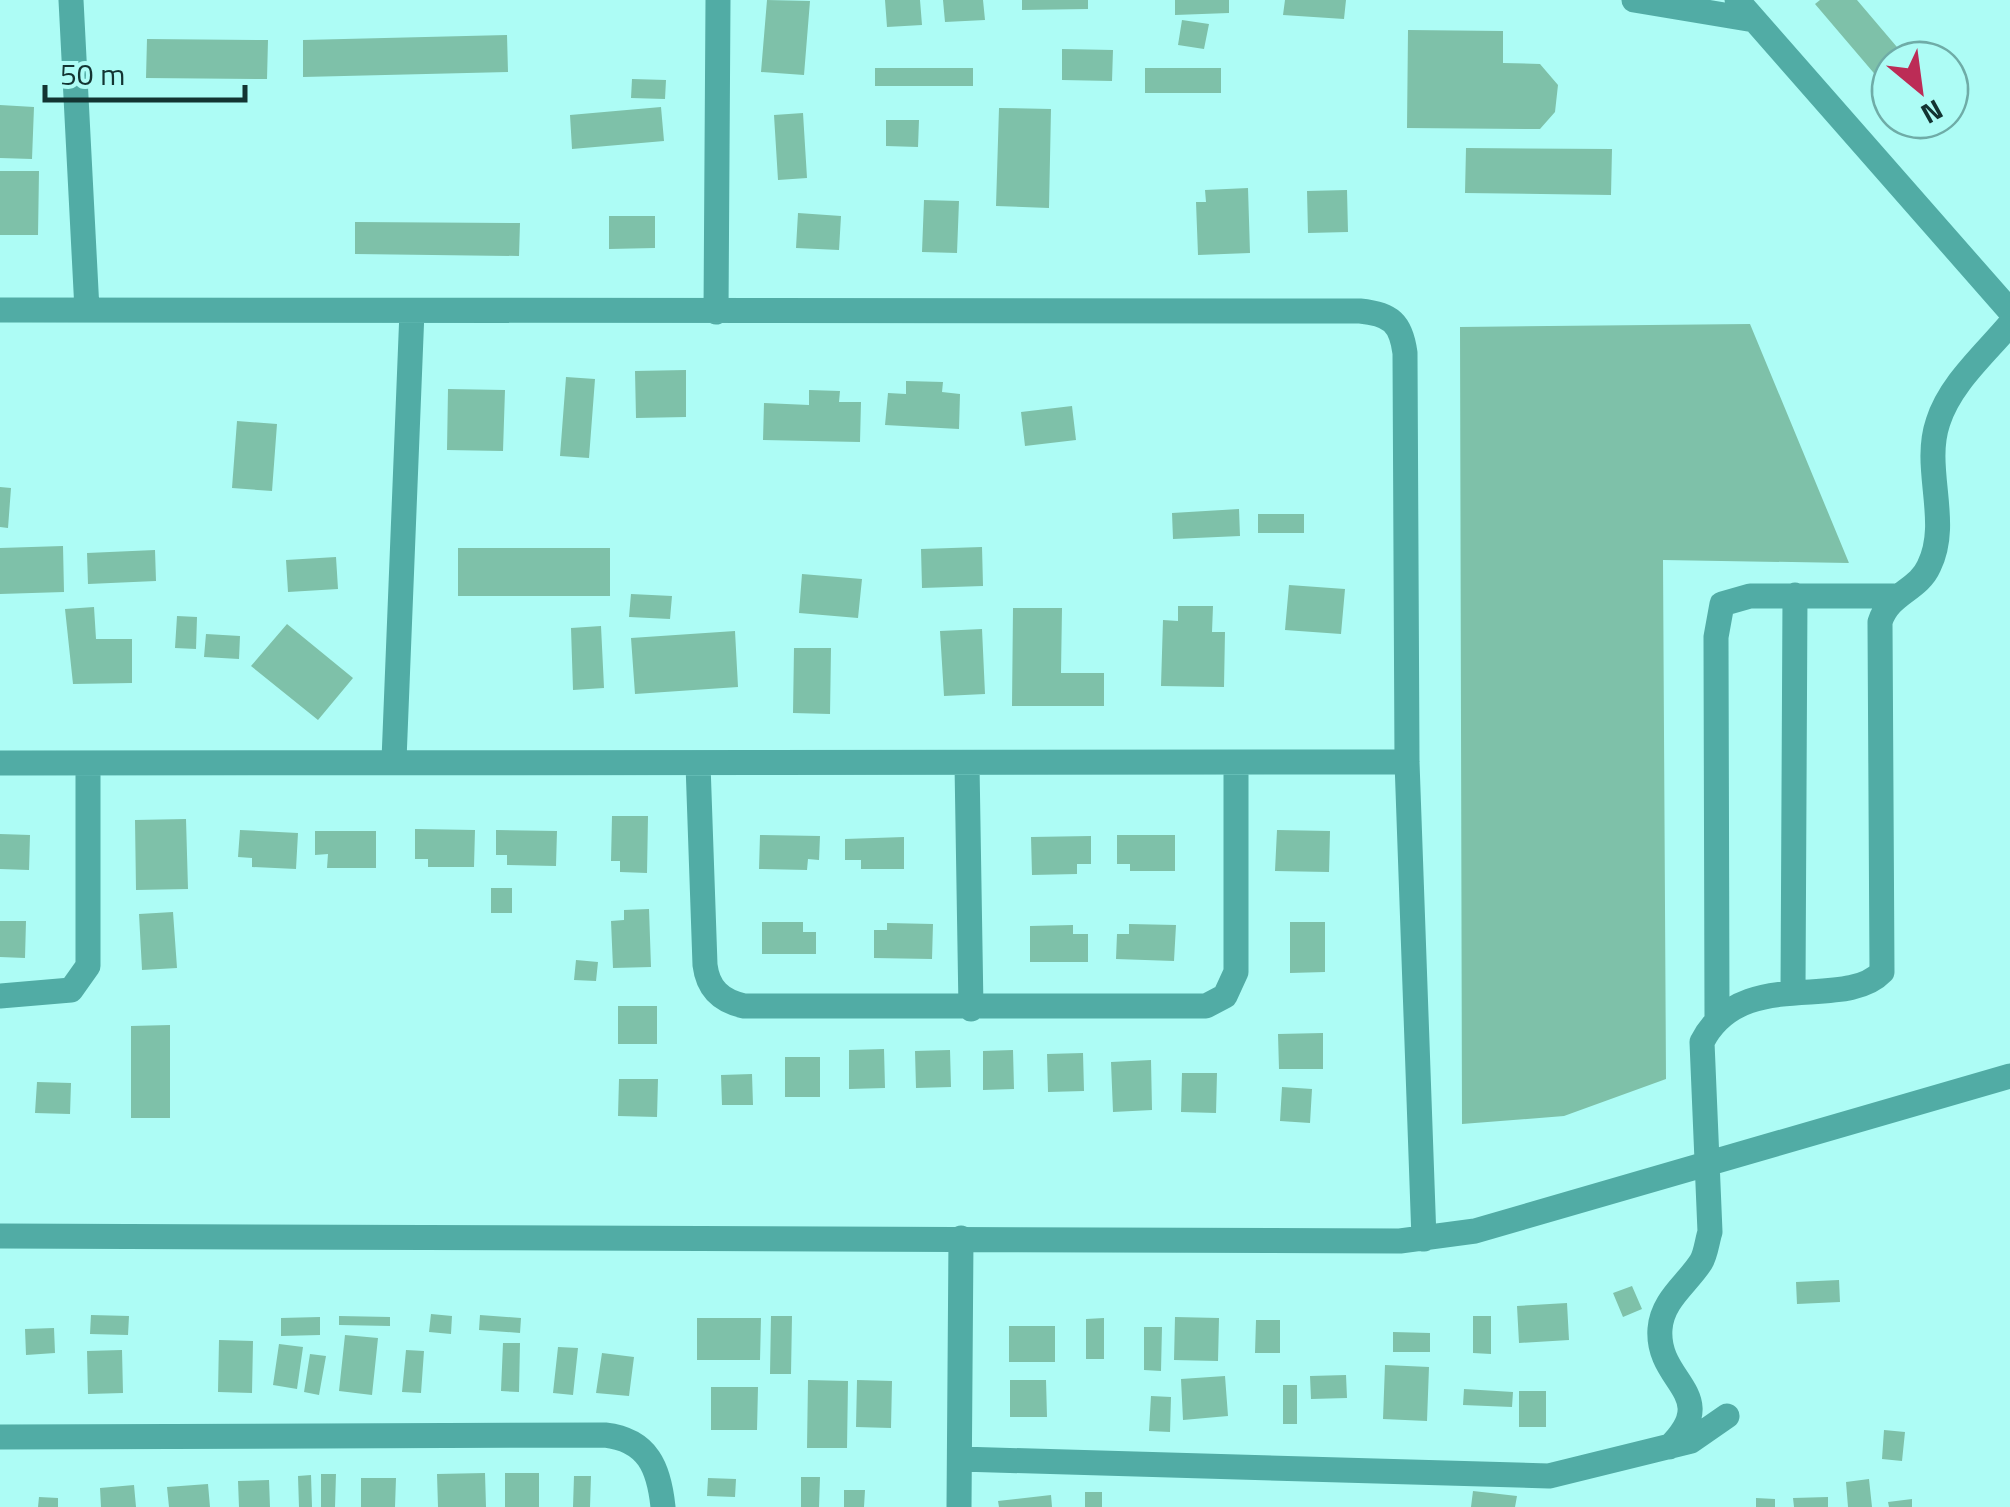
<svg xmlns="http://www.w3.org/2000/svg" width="2010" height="1507" font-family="'Titillium Web',sans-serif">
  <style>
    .building { fill: #7ec1a9 }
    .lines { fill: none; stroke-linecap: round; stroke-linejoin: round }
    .minor { stroke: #51aca5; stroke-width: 25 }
  </style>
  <rect width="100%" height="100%" fill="#adfcf5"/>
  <path class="building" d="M767 0 810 1 804 75 761 72Z
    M885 0H920L922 25 887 27Z
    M943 0H983L985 20 945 22Z
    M1022 0H1088V9L1022 10Z
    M1175 0H1229V13L1175 15Z
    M1285 0H1346L1344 19 1283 15Z
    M1820 0H1857L1908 60H1890V92L1815 4Z
    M1182 20 1209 24 1204 49 1178 45Z
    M1408 30 1503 31V63L1540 64 1558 85 1555 112 1540 129 1407 128Z
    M507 35 508 72 303 77V40Z
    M147 39 268 40 267 79 146 78Z
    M1062 49 1113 50 1112 81 1062 80Z
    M875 68H973V86H875Z
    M1145 68H1221V93H1145Z
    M632 79 666 80 665 99 631 98Z
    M0 105 34 107 32 159 0 158Z
    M661 107 664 141 572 149 570 115Z
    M999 108 1051 109 1049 208 996 206Z
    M803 113 807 178 778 180 774 115Z
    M886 120H919L918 147 886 146Z
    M1466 148 1612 149 1611 195 1465 193Z
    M0 171H39L38 235H0Z
    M1248 188 1250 253 1198 255 1196 202H1206L1205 190Z
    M1347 190 1348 232 1308 233 1307 191Z
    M924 200 959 201 957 253 922 252Z
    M798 213 841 216 839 250 796 248Z
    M609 216H655V248L609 249Z
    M355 222 520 223 519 256 355 254Z
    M1750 324 1849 563 1663 560 1666 1079 1564 1116 1462 1124 1460 327Z
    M686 370V417L636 418 635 371Z
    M566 377 595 379 589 458 560 456Z
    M906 381 943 382 942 392 960 394 959 429 885 425 888 393 906 394Z
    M448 389 505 390 503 451 447 450Z
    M809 390 840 391 839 402H861L860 442 763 440 764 403 809 405Z
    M1072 406 1076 440 1025 446 1021 412Z
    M237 421 277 424 272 491 232 488Z
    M0 487 11 488 8 528 0 527Z
    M1239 509 1240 536 1173 539 1172 513Z
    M1258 514H1304V533H1258Z
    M63 546 64 592 0 594V548Z
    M982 547 983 586 922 588 921 549Z
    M458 548H610V596H458Z
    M155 550 156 581 88 584 87 553Z
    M336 557 338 589 288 592 286 560Z
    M802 574 862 579 858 618 799 613Z
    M1289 585 1345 589 1341 634 1285 630Z
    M631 594 672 596 670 619 629 617Z
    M1178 606H1213L1212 632H1225L1224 687 1161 686 1163 620 1178 621Z
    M94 607 96 639H132V683L73 684 65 609Z
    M1013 608H1062L1061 673H1104V706H1012Z
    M177 616 197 617 196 649 175 648Z
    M287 624 353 678 318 720 251 666Z
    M601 626 604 688 573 690 571 628Z
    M982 629 985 694 944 696 940 631Z
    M735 631 738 687 635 694 631 638Z
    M206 634 240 636 239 659 204 657Z
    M794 648H831L830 714 793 713Z
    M612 816H648L647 873 620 872V861H611Z
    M186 819 188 889 136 890 135 820Z
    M415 829 475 830 474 867H428V859H415Z
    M240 830 298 833 296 869 252 867V858L238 857Z
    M496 830 557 831 556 866 507 865V855H496Z
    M1277 830 1330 831 1329 872 1275 871Z
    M315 831H376V868H327L328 854 315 855Z
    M0 834 30 835 29 870 0 869Z
    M760 835 820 836 819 860 808 859 807 870 759 869Z
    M1117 835H1175V871H1130V864H1117Z
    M1091 836V864H1077V874L1032 875 1031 837Z
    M904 837V869H861V860H845V839Z
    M491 888H512V913H491Z
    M649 909 651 967 613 968 611 921 624 920V910Z
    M173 912 177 968 142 970 139 914Z
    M0 921H26L25 958 0 957Z
    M762 922H803V932H816V954H762Z
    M1290 922H1325V972L1290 973Z
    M887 923 933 924 932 959 874 958V930H887Z
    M1129 924 1176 925 1174 961 1116 959 1117 934H1129Z
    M1073 925V934H1088V962H1030V926Z
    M576 960 598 962 596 981 574 980Z
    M618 1006H657V1044H618Z
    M170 1025V1118H131V1026Z
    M1323 1033V1069H1279L1278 1034Z
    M884 1049 885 1088 849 1089V1050Z
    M950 1050 951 1087 916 1088 915 1051Z
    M1013 1050 1014 1089 983 1090V1051Z
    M1083 1053 1084 1091 1048 1092 1047 1054Z
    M785 1057H820V1097H785Z
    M1151 1060 1152 1110 1113 1112 1111 1062Z
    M1182 1073H1217L1216 1113 1181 1112Z
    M752 1074 753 1105H722L721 1075Z
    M619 1079H658L657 1117 618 1116Z
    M37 1082 71 1083 70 1114 35 1113Z
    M1282 1087 1312 1089 1310 1123 1280 1121Z
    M1839 1280 1840 1302 1797 1304 1796 1282Z
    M1632 1286 1642 1309 1623 1317 1613 1293Z
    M1567 1303 1569 1340 1519 1343 1517 1306Z
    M431 1314 452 1316 451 1334 429 1332Z
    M91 1315 129 1316 128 1335 90 1334Z
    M480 1315 521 1318 520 1333 479 1330Z
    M339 1316 390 1317V1326L339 1325Z
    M771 1316H792L791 1374H770Z
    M1473 1316H1491V1354L1473 1353Z
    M320 1317V1335L281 1336V1318Z
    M1175 1317 1219 1318 1218 1361 1174 1360Z
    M697 1318H761L760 1360H697Z
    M1104 1318V1359H1086V1319Z
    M1256 1320H1280V1353H1255Z
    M1009 1326H1055V1362H1009Z
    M1144 1327H1162L1161 1371 1144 1370Z
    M54 1328 55 1353 26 1355 25 1329Z
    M1393 1332 1430 1333V1352H1393Z
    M345 1335 378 1338 372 1395 339 1391Z
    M219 1340 253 1341 252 1393 218 1392Z
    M503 1343H520L519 1392 501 1391Z
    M279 1344 303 1347 297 1389 273 1385Z
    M558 1347 578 1348 573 1395 553 1393Z
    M122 1350 123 1393 88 1394 87 1351Z
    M406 1350 424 1351 421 1393 402 1392Z
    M602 1353 634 1357 629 1396 596 1393Z
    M310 1354 326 1356 319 1395 304 1392Z
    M1385 1365 1429 1367 1427 1421 1383 1419Z
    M1346 1375 1347 1398 1311 1399 1310 1376Z
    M1225 1376 1228 1416 1183 1420 1181 1379Z
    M808 1380 848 1381 847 1448H807Z
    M857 1380 892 1381 891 1428 856 1427Z
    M1010 1380H1046L1047 1417H1010Z
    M1283 1385H1297V1424H1283Z
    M711 1387H758L757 1430H711Z
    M1464 1389 1513 1392 1512 1407 1463 1405Z
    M1519 1391H1546V1427H1519Z
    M1151 1396 1171 1397 1170 1432 1149 1431Z
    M1884 1430 1905 1432 1902 1461 1882 1459Z
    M485 1473 486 1507H438L437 1474Z
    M505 1473H539V1507H505Z
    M321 1474H336L335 1507H321Z
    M311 1475 312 1507H299L298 1476Z
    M574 1476H591L590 1507H573Z
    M801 1477H820L819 1507H801Z
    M361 1478H396L395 1507H361Z
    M708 1478 736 1479 735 1497 707 1496Z
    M1869 1479 1872 1507H1848L1846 1482Z
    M269 1480 270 1507H239L238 1481Z
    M208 1484 210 1507H169L167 1487Z
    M134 1485 136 1507H101L100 1488Z
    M844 1490H865L864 1507H844Z
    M1473 1491 1517 1496 1515 1507H1471Z
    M1085 1492H1102V1507H1085Z
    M1051 1495 1052 1507H999L998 1501Z
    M39 1497 58 1498V1507H38Z
    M1828 1497V1507H1794L1793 1498Z
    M1756 1498 1775 1499V1507H1756Z
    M1912 1499V1507H1889L1888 1502Z"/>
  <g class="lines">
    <path class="minor" d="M71 0 87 310
      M1634 0 1754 20
      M1737 0 2010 311
      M0 310 1360 311C1391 314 1401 323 1405 353L1407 762 1424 1239
      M716 312 718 0
      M394 760 412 311
      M0 763 1407 762
      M698 764 705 965C708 989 721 1001 744 1006H1206L1225 996 1236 972V763
      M967 764 971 1009
      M1793 992 1795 595
      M0 996 71 990 88 966V763
      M1717 1019 1716 637 1722 604 1750 596H1894
      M0 1236 1400 1241 1475 1231 2010 1076
      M0 1437 605 1435C648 1440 659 1468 663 1507
      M1669 1447C1723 1394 1656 1383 1660 1329 1662 1300 1687 1284 1701 1262 1706 1254 1707 1241 1710 1232L1702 1042C1741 965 1844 1012 1882 972L1880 622C1889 593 1918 591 1929 566 1951 521 1922 469 1938 422 1950 384 1984 355 2010 324
      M960 1459 1549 1476 1691 1441 1727 1416
      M959 1507 961 1238"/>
  </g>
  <g transform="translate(1920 90) rotate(151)"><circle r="48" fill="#adfcf5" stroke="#6faca7" stroke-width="2.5"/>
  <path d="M0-8L18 38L0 25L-18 38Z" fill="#bc2c56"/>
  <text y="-15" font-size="28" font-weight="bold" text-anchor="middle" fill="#133432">N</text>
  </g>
  <path d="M45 85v15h200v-15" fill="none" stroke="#133432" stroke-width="5"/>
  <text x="60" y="85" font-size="30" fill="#133432" stroke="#adfcf5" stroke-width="8" paint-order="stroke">50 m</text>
</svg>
